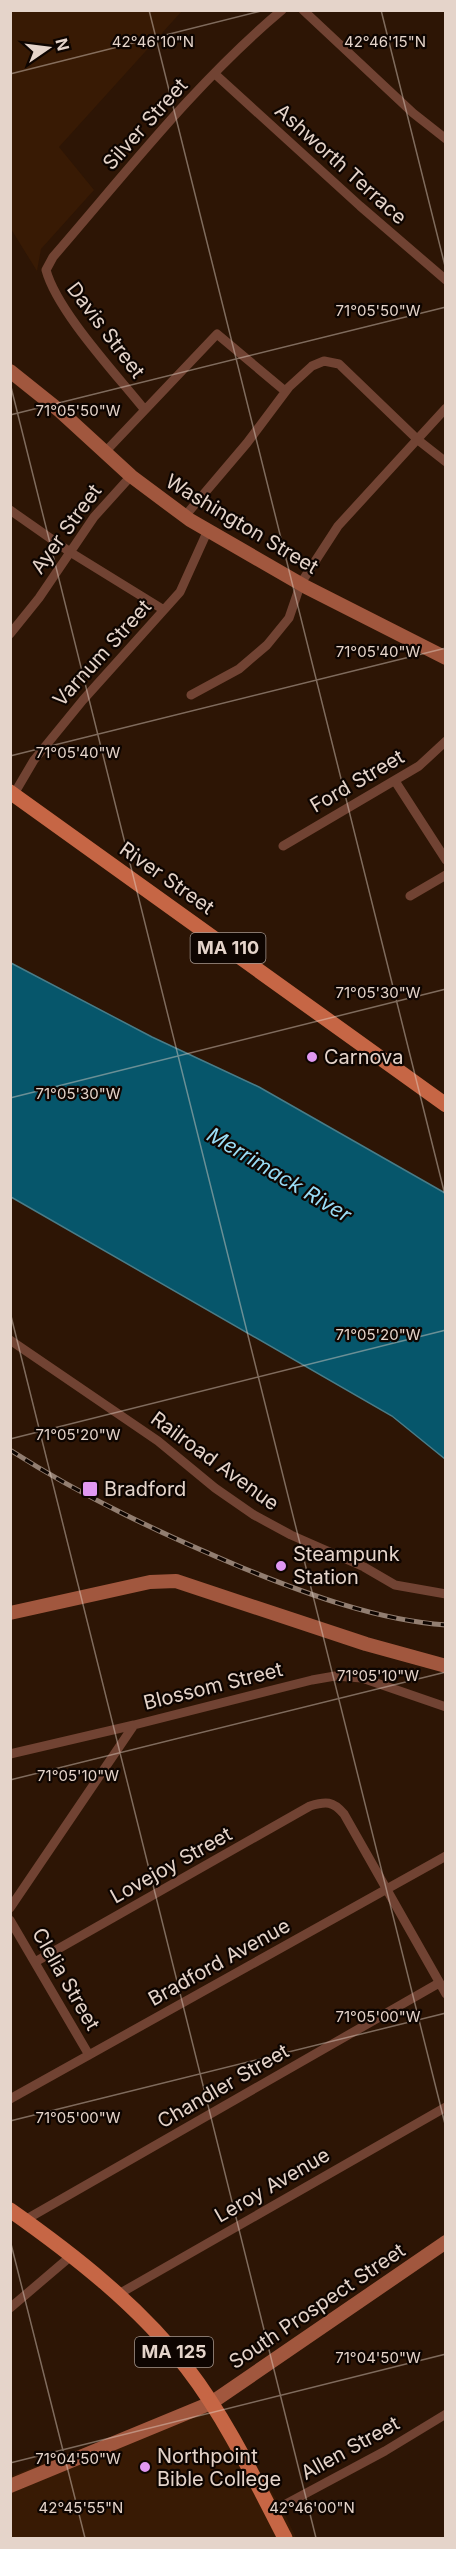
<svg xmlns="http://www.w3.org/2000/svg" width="456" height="2549" font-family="Inter,sans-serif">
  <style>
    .built { fill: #381a04 }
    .water { fill: #06566b; stroke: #497c88; stroke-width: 1.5 }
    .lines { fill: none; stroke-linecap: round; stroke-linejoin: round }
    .street { stroke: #714333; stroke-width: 9 }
    .secondary { stroke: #a1573e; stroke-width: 14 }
    .primary { stroke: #c66645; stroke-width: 15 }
    .rail-casing { stroke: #927e71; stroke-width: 5 }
    .rail { stroke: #0e0501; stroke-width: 3; stroke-dasharray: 9; stroke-linecap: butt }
    .ticks { fill: none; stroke: #e5d4ca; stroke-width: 1.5; stroke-opacity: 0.45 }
    .poi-dot { fill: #df98f2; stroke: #0e0501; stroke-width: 2 }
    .labels { text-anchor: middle; stroke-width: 4.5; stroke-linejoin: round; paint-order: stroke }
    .shield { fill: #0e0501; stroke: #a4968e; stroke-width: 1.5 }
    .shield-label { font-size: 18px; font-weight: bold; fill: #e5d4ca }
    .street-label { font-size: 20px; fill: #e5d4ca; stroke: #0e0501 }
    .poi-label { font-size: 20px; fill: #e5d4ca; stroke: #0e0501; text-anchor: start }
    .water-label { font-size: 21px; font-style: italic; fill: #9adcf5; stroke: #0e0501 }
    .ticks-label { font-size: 15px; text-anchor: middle; fill: #e5d4ca; stroke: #0e0501; stroke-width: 4.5; stroke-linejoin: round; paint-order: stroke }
  </style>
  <rect width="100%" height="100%" fill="#2d1505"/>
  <path class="built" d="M11 10 182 11 59 147 94 190 41 249 37 271 11 229Z
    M212 2399 282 2508 296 2538H11V2476Z"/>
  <path class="water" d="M11 963 152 1037 259 1087 445 1193V1459L392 1416 11 1197Z"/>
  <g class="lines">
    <path class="street" d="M303 10 413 113 446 139
      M215 74 360 206 446 280
      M144 409C116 374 57 311 46 270L53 257C126 173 196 82 282 10
      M105 452 217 334 285 391
      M10 510 70 552 164 610
      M185 516 247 443 289 387 312 366 324 361 339 364 418 440 446 462
      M10 634 39 598 94 517 131 476
      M191 695 239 669 267 645 289 618 301 583 338 526 446 408
      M395 781 446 860
      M14 794 34 760 83 700 180 592 208 530
      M283 846 419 766 446 741
      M410 896 446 875
      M10 1340 158 1441 215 1488 254 1515 291 1535 364 1567 395 1585 446 1594
      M10 1754 134 1725
      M10 1908 134 1725 312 1680 335 1676 362 1678 446 1707
      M10 1920 89 2055
      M35 1962 310 1806C326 1801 333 1801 344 1814L446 1994
      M10 2099 446 1856
      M25 2220 439 1983
      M117 2295 446 2107
      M10 2308 71 2256
      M271 2512 385 2451 446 2414"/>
    <path class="secondary" d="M10 371 60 411 131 476 190 520 306 587 446 658
      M10 1613 150 1582 176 1581 366 1644 446 1666
      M10 2486 211 2403 446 2242"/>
    <path class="primary" d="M10 792 446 1105
      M10 2210C74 2255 139 2306 187 2368 227 2420 255 2480 285 2538"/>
    <g class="rail-casing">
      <path id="rail" d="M10 1450C85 1498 162 1534 243 1568 307 1594 376 1620 446 1625"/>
    </g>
    <use href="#rail" class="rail"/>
  </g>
  <path class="ticks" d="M149 10 446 1199M381 10 446 270M10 74 265 10M10 383 446 2128M10 415 446 307M10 756 446 648M10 1098 446 989M10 1312 316 2538M10 1439 446 1330M10 1780 446 1672M10 2121 446 2013M10 2240 85 2538M10 2463 446 2354"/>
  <g class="poi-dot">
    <circle cx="312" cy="1057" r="6"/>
    <rect x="82" y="1481" width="16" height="16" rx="3"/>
    <circle cx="281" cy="1566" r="6"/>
    <circle cx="145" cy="2467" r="6"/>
  </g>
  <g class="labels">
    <g class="shield">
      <rect x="190.5" y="933" width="75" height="30" rx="4.5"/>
      <rect x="135" y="2337" width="78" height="30" rx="4.5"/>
    </g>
    <g class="shield-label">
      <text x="228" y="954">MA 110</text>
      <text x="174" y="2358">MA 125</text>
    </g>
    <g class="street-label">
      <text transform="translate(145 124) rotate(-48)" y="7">Silver Street</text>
      <text transform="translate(341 164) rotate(42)" y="7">Ashworth Terrace</text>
      <text transform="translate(106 330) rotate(53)" y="7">Davis Street</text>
      <text transform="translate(242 524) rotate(31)" y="7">Washington Street</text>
      <text transform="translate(66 529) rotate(-54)" y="7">Ayer Street</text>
      <text transform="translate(102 653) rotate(-48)" y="7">Varnum Street</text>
      <text transform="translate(357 781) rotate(-30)" y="7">Ford Street</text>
      <text transform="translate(167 878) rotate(35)" y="7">River Street</text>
      <text transform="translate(215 1461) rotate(36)" y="7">Railroad Avenue</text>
      <text transform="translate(213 1686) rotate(-14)" y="7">Blossom Street</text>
      <text transform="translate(171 1865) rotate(-29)" y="7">Lovejoy Street</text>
      <text transform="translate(219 1962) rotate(-29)" y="7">Bradford Avenue</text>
      <text transform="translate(66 1979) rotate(60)" y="7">Clelia Street</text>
      <text transform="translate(223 2086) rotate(-30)" y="7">Chandler Street</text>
      <text transform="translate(272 2185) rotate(-30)" y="7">Leroy Avenue</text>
      <text transform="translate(317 2306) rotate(-34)" y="7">South Prospect Street</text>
      <text transform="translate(350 2448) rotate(-29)" y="7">Allen Street</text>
    </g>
    <g class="poi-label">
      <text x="324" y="1064">Carnova</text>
      <text x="104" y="1496">Bradford</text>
      <text x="293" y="1561">Steampunk<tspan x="293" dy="23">Station</tspan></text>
      <text x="157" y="2463">Northpoint<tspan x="157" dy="23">Bible College</tspan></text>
    </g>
    <g class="water-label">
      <text transform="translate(279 1175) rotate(31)" y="7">Merrimack River</text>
    </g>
  </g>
  <g class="ticks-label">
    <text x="153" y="47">42°46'10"N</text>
    <text x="385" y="47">42°46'15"N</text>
    <text x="378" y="316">71°05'50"W</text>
    <text x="78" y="416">71°05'50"W</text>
    <text x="378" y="657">71°05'40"W</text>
    <text x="78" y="758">71°05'40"W</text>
    <text x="378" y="998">71°05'30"W</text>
    <text x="78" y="1099">71°05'30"W</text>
    <text x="378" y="1340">71°05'20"W</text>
    <text x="78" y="1440">71°05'20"W</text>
    <text x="378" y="1681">71°05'10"W</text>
    <text x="78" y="1781">71°05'10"W</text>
    <text x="378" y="2022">71°05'00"W</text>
    <text x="78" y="2123">71°05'00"W</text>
    <text x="378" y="2363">71°04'50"W</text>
    <text x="78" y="2464">71°04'50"W</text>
    <text x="81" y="2513">42°45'55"N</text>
    <text x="312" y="2513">42°46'00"N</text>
  </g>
  <rect width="456" height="2549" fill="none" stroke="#e5d4ca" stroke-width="24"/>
  <g transform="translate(48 48) rotate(76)" stroke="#0e0501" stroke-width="4.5" paint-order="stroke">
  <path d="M0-4.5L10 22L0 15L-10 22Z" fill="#e5d4ca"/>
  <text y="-9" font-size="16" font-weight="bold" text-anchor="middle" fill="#e5d4ca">N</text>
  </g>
</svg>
